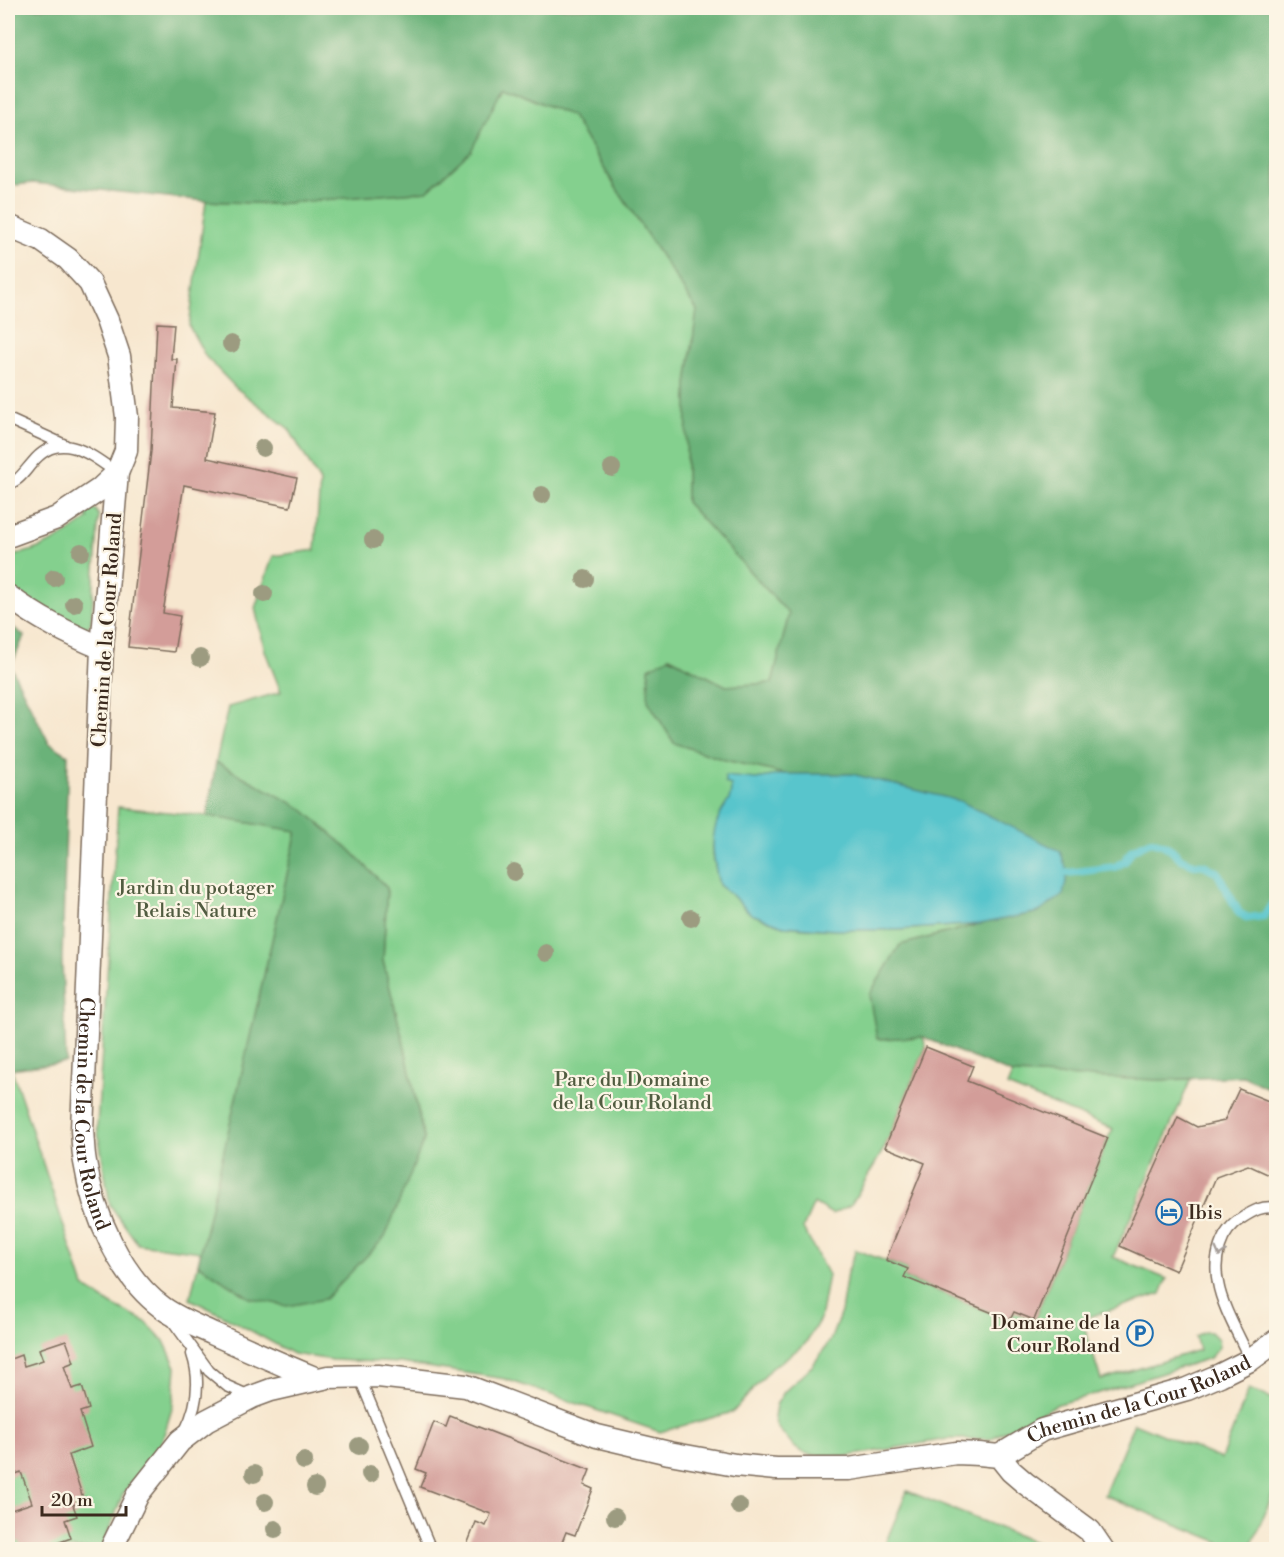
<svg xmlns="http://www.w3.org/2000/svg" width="1284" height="1557" font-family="'Libre Bodoni',serif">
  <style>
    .green { fill: #84d08e; stroke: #607d56; stroke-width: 1.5 }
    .forest { fill: #6bb279; stroke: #536e4c; stroke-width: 1.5 }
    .water { fill: #58c5cc; stroke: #4a7875; stroke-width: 1.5 }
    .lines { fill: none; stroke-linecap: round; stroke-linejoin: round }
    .stream { stroke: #58c5cc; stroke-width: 8 }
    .building { fill: #d39d99 }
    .service-casing { stroke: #7d6c5c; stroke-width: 13 }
    .minor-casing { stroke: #7d6c5c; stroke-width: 25 }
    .service { stroke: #fff; stroke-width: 10 }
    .minor { stroke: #fff; stroke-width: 22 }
    .tree { fill: #9c9b80 }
    .oneway { stroke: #a79f9a }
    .labels { text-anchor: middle; stroke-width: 4.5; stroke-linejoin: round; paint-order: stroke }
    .street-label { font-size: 20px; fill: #3b2a1e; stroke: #fcf5e5 }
    .park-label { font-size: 20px; fill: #515c40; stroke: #fcf5e5 }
    .poi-label { font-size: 20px; fill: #3b2a1e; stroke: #fcf5e5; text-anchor: start }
  </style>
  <rect width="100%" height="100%" fill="#fcf5e5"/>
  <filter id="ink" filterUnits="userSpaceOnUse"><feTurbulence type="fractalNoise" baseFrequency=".0167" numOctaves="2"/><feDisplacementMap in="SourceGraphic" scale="12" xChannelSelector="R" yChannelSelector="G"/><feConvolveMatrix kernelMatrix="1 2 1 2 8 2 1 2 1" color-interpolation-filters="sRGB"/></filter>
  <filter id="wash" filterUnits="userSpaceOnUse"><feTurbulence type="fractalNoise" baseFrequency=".008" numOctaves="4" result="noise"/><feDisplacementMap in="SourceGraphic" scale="24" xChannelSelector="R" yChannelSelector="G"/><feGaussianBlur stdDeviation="1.35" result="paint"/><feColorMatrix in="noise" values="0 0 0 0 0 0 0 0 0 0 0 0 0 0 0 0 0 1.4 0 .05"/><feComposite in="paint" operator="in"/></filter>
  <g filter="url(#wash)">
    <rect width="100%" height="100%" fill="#f7e7cf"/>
    <path class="green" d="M503 87 572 116 615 186 697 310 687 385 686 502 789 614 772 683 726 686 670 657 674 743 725 760 784 774 756 779 725 777 731 785V798L720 815 712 850 719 885 732 895 751 914 784 926 803 928 835 930H898L980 924 900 945 877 1039 923 1037 926 1047 885 1147 851 1205 832 1214 814 1203 803 1228 828 1275 820 1319 805 1344 771 1369 733 1412 660 1432 505 1379 400 1363 332 1360 293 1354 224 1316 190 1299 198 1264 250 1298 424 1139 405 1048 383 961 387 888 351 851 301 808 216 762 228 707 281 692 265 651 255 608 273 556 315 550 320 482 289 429 235 387 206 357 189 326 206 201 274 204 427 191 471 150Z
      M87 508 96 510 99 515 91 623 86 629 45 612 8 587V557C43 549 60 540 89 518L83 511Z
      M118 807 207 816 297 831 201 1252 138 1244 110 1205 97 1126Z
      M8 1058 84 1287 112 1305 146 1322 164 1341 176 1367 173 1405 161 1445 123 1494 102 1549H8Z
      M1012 1074 1160 1080 1191 1079 1113 1257 1167 1279 1161 1294 1082 1319 1101 1380 1199 1350 1195 1337 1204 1332H1211L1218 1339 1219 1347 1210 1358 1096 1394 1058 1404 990 1439H947L849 1456 814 1455 803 1453 793 1446 777 1427 774 1418 776 1405 784 1392 813 1365 830 1341 841 1312 847 1273 856 1250 908 1269 905 1278 1010 1320 1014 1312 1034 1320 1108 1138 1113 1129 1007 1086Z
      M1249 1389 1276 1400V1486L1250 1549H1237L1104 1495 1134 1423 1221 1459Z
      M907 1491 1049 1548V1549H883Z"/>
    <path class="forest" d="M8 8H1276V1092L1243 1076 1160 1080 1012 1074 923 1037 877 1039 869 995 900 945 980 924 1039 912 852 774H784L725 760 674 743 648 701 649 668 669 657 726 686 772 683 789 614 686 502 687 385 697 310 615 186 572 116 503 87 471 151 427 191 274 204 206 201 33 183 8 186Z
      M8 623 24 636 11 667 49 743 68 755 62 961 66 1062 11 1069 8 1058Z
      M216 762 301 808 351 851 387 888 383 961 405 1048 424 1140 385 1237 325 1299 287 1306 250 1298 198 1264 297 831 207 816Z"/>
    <path class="water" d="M784 774H852L960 801 1060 851 1068 873 1063 895 1039 912 980 924 898 930H835L784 926 751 914 732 895 719 885C714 860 708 840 720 815 727 800 731 804 731 785L725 783V776L756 779Z"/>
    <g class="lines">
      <path class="stream" d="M1068 873 1115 867 1125 861 1132 850 1151 841 1162 844 1172 850 1181 859 1194 864 1204 865 1217 872 1239 913 1248 918 1264 916 1276 899"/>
    </g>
    <g id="blocks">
      <path class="building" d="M157 323 174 324 171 359H177L173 408 215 412 207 458 297 478 290 507 184 485 163 613 180 616 174 652 128 647 151 451Z
        M926 1047 973 1066 967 1081 1108 1138 1034 1320 1014 1312 1010 1320 904 1277 908 1269 886 1260 925 1163 885 1147Z
        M1239 1089 1276 1104V1178L1248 1165 1216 1177 1176 1271 1120 1246 1178 1117 1197 1127 1224 1121Z
        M66 1340 74 1362 64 1366 72 1389 82 1386 89 1409 80 1412 91 1447 69 1455 84 1501 73 1505 77 1516 65 1520 71 1538 49 1546 50 1550H22L19 1541 8 1545V1511L32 1503 21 1472 8 1477V1360L21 1355 24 1366 37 1362 43 1360 39 1349Z
        M450 1416 590 1470 584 1485 593 1489 575 1535 566 1532 562 1542 582 1550H465L476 1522 486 1526 491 1514 420 1487 426 1473 416 1469 434 1422 446 1427Z"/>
    </g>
  </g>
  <g filter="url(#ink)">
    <use href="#blocks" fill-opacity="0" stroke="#7d6c5c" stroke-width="1.5"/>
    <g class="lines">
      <g class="service-casing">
        <path id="service" d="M8 419 65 445
          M8 484C19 481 24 472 32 463 59 429 89 453 117 473
          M172 1320 209 1371 227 1386 252 1397
          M1250 1360C1240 1337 1222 1307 1218 1283 1213 1259 1220 1231 1242 1218 1253 1211 1263 1205 1276 1208
          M359 1376 431 1550
          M185 1431C197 1407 201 1380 192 1354"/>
      </g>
      <g class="minor-casing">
        <g id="minor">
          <path id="s1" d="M8 226 41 240 68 259 90 283 107 320 119 356 127 417 126 451 117 473 102 648 82 1130C83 1141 83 1152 85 1162 93 1213 120 1277 163 1308 178 1319 199 1327 216 1335 249 1350 283 1365 317 1379"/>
          <path d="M8 536 57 518 99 490 117 473"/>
          <path d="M8 596C39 619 67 633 102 648"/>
          <path id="s2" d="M999 1456 1042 1430 1187 1389 1220 1375 1250 1360 1276 1341"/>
          <path d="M112 1550 113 1545 138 1494 180 1441 206 1421 252 1397 271 1390 328 1377 378 1376 466 1386 597 1436 669 1453 735 1465 776 1469H849L956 1453 979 1454 999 1456 1011 1471 1025 1483 1090 1531 1103 1550"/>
        </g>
      </g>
      <use href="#service" class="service"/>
      <use href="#minor" class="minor"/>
    </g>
    <g class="tree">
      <circle cx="231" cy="344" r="9"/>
      <circle cx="263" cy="448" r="9"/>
      <circle cx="612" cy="468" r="9"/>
      <circle cx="542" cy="495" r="9"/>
      <circle cx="373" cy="540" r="9"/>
      <circle cx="81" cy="552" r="9"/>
      <circle cx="54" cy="578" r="9"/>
      <circle cx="585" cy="579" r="9"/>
      <circle cx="264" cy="594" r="9"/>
      <circle cx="74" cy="604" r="9"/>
      <circle cx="200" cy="658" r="9"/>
      <circle cx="514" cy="872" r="9"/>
      <circle cx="691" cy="918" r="9"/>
      <circle cx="546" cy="953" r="9"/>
      <circle cx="359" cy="1446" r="9"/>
      <circle cx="304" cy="1461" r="9"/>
      <circle cx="254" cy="1474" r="9"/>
      <circle cx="370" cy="1474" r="9"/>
      <circle cx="315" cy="1487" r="9"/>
      <circle cx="265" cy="1502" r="9"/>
      <circle cx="739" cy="1506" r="9"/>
      <circle cx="615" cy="1517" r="9"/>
      <circle cx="275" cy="1529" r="9"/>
    </g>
    <defs><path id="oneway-chevron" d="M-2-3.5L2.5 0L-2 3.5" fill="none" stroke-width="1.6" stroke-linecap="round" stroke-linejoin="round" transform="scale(1.5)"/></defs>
    <use class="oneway" href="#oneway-chevron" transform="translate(1220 1252) rotate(104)"/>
  </g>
  <defs>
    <g id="hotel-ring" transform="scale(1.35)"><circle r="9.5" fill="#fcf5e5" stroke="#1f6fb2" stroke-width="1.5"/><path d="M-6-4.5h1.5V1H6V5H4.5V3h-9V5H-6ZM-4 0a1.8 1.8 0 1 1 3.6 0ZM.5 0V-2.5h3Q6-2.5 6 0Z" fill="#1f6fb2"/></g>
    <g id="parking-ring" transform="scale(1.35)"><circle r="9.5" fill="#fcf5e5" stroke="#1f6fb2" stroke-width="1.5"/><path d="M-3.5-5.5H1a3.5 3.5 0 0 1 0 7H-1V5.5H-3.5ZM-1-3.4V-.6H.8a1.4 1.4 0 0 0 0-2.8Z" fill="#1f6fb2"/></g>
  </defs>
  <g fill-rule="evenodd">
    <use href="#hotel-ring" x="1169" y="1212"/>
    <use href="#parking-ring" x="1140" y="1333"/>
  </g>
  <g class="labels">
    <g class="street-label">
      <text transform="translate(106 630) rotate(-86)" y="7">Chemin de la Cour Roland</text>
      <text dy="7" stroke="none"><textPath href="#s1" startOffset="942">Chemin de la Cour Roland</textPath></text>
      <text dy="7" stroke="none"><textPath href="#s2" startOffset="152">Chemin de la Cour Roland</textPath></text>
    </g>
    <g class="park-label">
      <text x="196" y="894">Jardin du potager<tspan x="196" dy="23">Relais Nature</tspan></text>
      <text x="632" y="1086">Parc du Domaine<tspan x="632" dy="23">de la Cour Roland</tspan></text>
    </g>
    <g class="poi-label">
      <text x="1188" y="1219">Ibis</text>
      <text x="1120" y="1329" text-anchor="end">Domaine de la<tspan x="1120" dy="23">Cour Roland</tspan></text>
    </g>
  </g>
  <rect width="1284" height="1557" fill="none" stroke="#fcf5e5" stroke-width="30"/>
  <path d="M42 1506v9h84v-9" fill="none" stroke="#3b2a1e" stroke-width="3"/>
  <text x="51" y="1506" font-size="18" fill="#3b2a1e" stroke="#fcf5e5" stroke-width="4.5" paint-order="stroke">20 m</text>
</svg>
